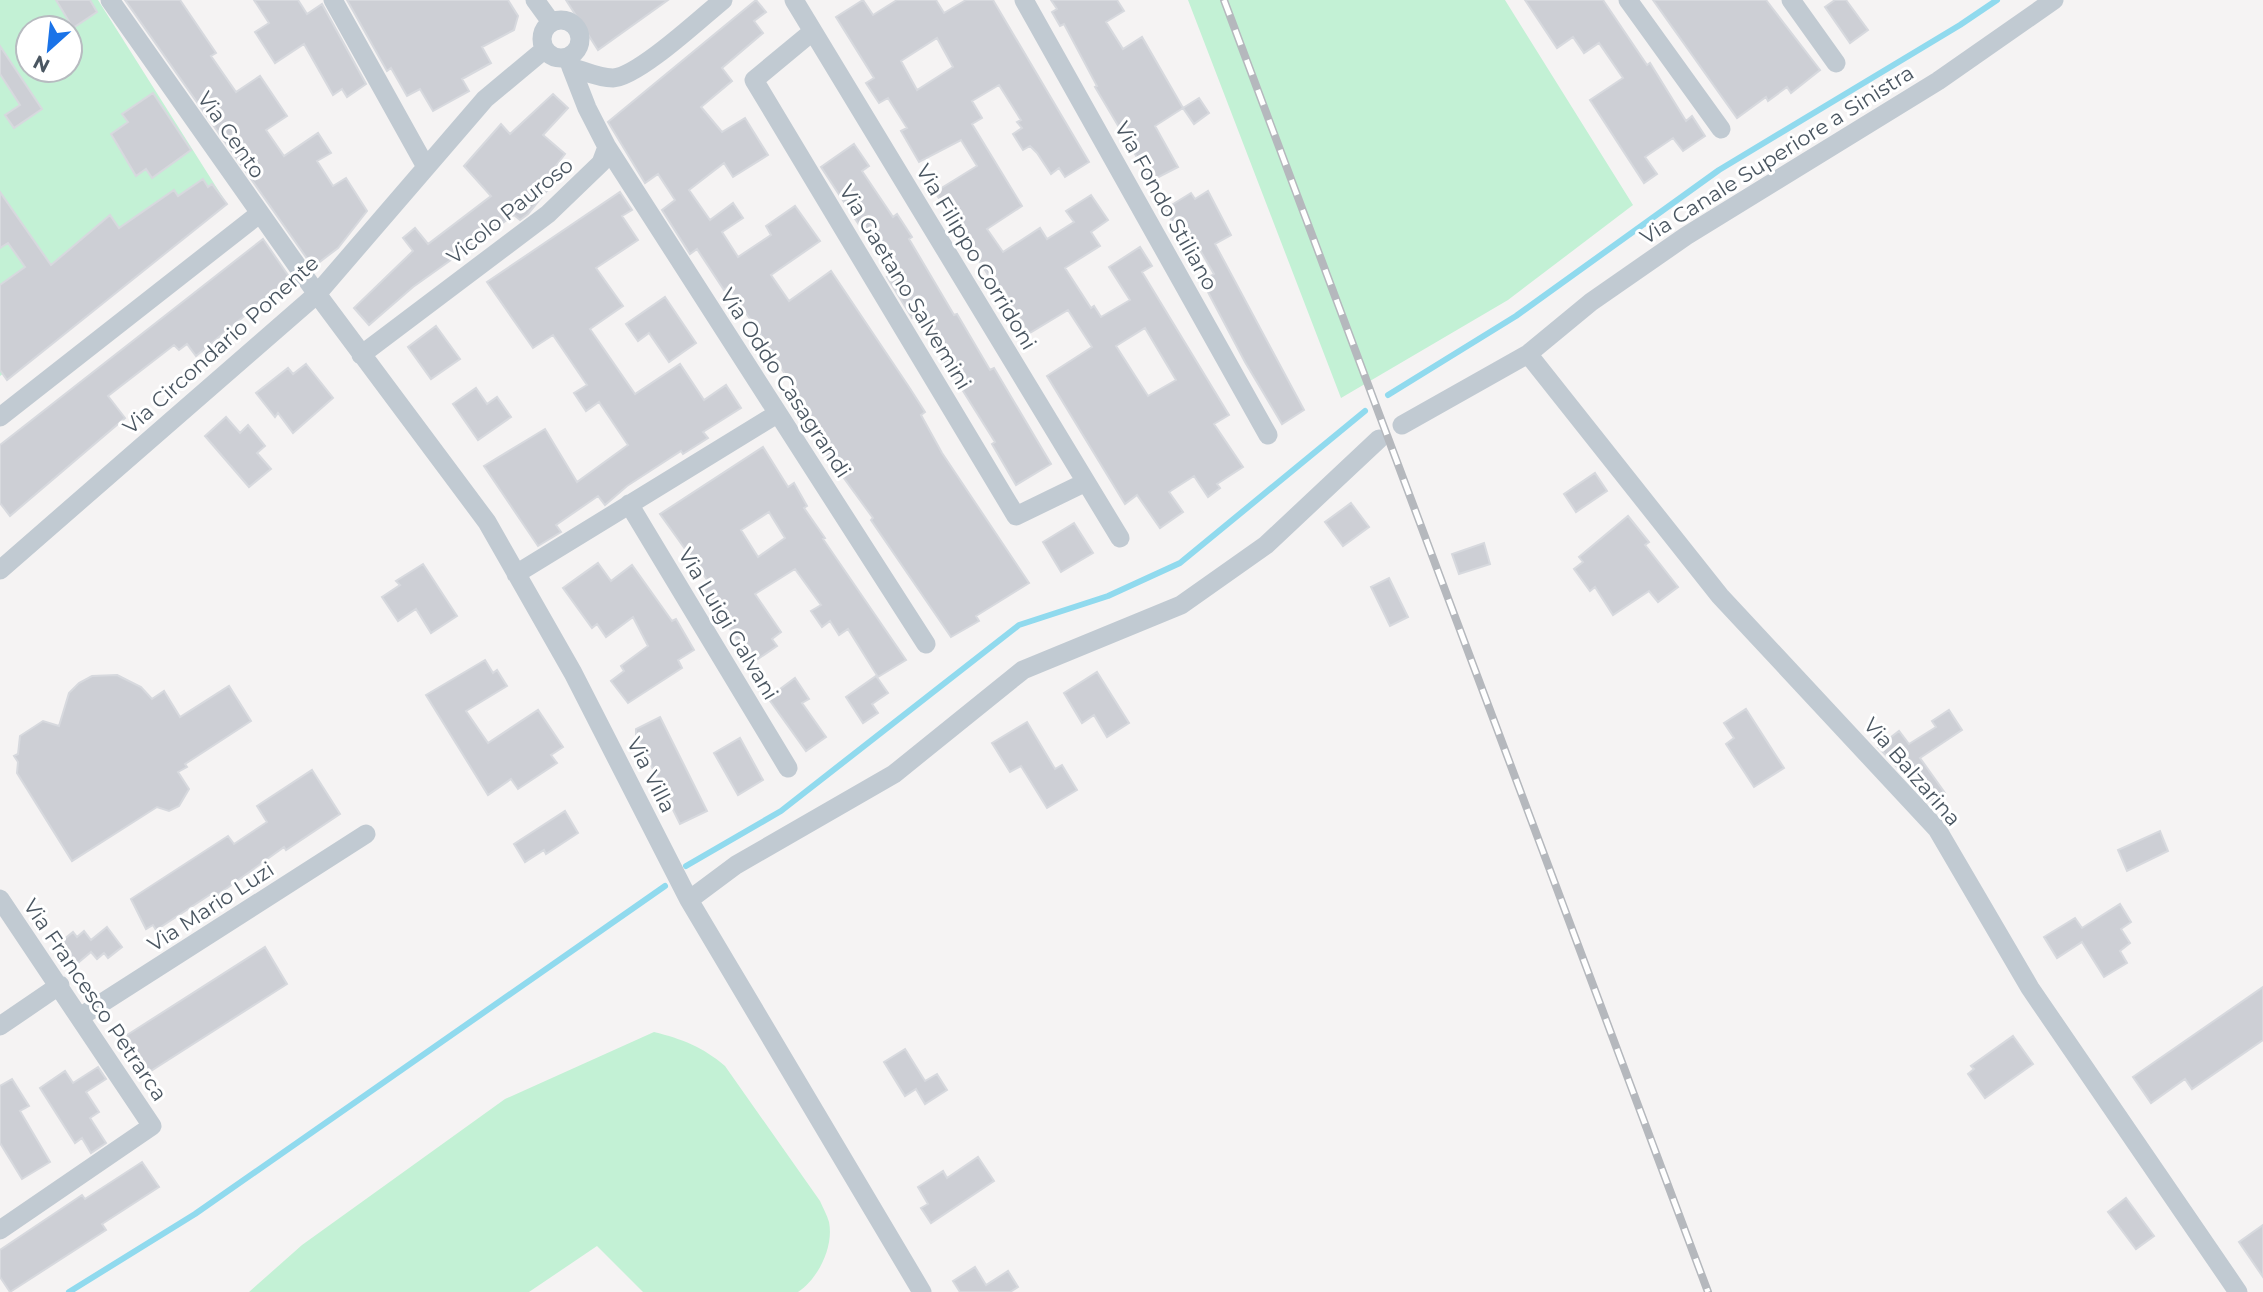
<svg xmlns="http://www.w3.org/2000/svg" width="2263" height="1292" font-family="Montserrat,sans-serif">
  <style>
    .green { fill: #c3f1d5; fill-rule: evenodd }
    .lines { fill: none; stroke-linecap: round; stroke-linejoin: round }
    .stream { stroke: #90daee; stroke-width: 6 }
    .building { fill: #cdcfd5; stroke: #d7d9de; stroke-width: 2; fill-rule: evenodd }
    .minor { stroke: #c1cad2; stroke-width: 19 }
    .rail-casing { stroke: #b5b8bd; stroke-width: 8 }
    .rail { stroke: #fff; stroke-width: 5; stroke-dasharray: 16; stroke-linecap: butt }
    .labels { text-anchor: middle; stroke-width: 6; stroke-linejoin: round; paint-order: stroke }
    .street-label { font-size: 21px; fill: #4a5661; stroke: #fff }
  </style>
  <rect width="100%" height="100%" fill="#f5f3f3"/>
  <path class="green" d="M0 0H98L227 204 0 376ZM28 28H70V70H28Z
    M1188 0H1505L1633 205 1508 300 1341 398Z
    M654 1032C682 1039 703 1047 725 1066L820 1201C823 1208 827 1215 829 1222 834 1247 818 1279 798 1292H643L597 1246 529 1292H249L302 1245 505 1099Z"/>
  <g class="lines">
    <path class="stream" d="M1388 395 1516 316 1719 170 1960 25 1997 0
      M686 866 781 811 1019 625 1108 596 1180 563 1365 411
      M69 1292 195 1214 665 886"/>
  </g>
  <path class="building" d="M56 0H90L97 12 73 28Z
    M125 0H180L216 53 211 56 236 92 260 76 287 116 266 130 284 156 318 133 331 153 317 161 333 186 346 178 367 211 338 248 313 267Z
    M254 0H298L307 14 322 4 366 84 347 97 342 89 333 95 304 44 275 63 255 32 269 23Z
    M347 0H508L518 16 514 30 482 47 491 63 462 79 469 91 433 111 420 89 407 96 391 68 387 71Z
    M566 0H668L598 50Z
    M756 0 766 12 754 21 763 33 722 68 732 81 701 107 722 132 745 118 768 155 733 177 724 163 689 190 710 220 733 203 743 218 722 232 738 257 771 235 766 226 795 206 820 241 771 275 789 301 831 271 909 387 925 412 921 415 942 453 1029 583 976 616 979 621 951 637 871 520 873 518 822 448 797 407 803 403 773 355 770 358 757 338 761 335 728 287 724 290 697 249 690 254 662 210 675 200 658 174 645 183 608 122Z
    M863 0 873 15 897 0H936L944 13 966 0H993L1089 162 1065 177 1059 168 1051 174 1037 153 1030 146 1023 150 1013 134 1022 128 1017 122 1021 120 999 85 972 101 982 118 972 124 1022 206 987 229 1003 252 1040 228 1047 239 1074 222 1066 211 1091 195 1108 220 1091 232 1100 246 1065 268 1091 308 1094 306 1101 317 1130 300 1109 267 1140 247 1152 266 1142 272 1229 415 1214 424 1243 467 1217 484 1220 488 1208 497 1194 476 1169 492 1183 512 1160 528 1137 495 1125 504 1047 376 1092 347 1068 310 1028 334 1004 290 999 292 935 192 977 166 961 140 919 162 901 131 907 128 888 98 879 103 866 83 874 78 836 17ZM937 38 953 67 917 90 901 61ZM1145 328 1176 380 1148 396 1116 346Z
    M1051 0H1117L1124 11 1106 22 1123 49 1142 37 1183 108 1155 126 1178 167 1151 181 1095 87 1097 86 1064 24 1060 26 1052 12 1057 9Z
    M1525 0H1603L1647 65 1650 63 1686 121 1692 116 1705 136 1683 151 1673 138 1645 157 1657 174 1644 183 1590 100 1623 78 1599 43 1584 53 1573 37 1557 48Z
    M1653 0H1766L1820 70 1791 93 1787 87 1768 101 1766 97 1737 118Z
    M1835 0H1846L1868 30 1850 43 1825 7Z
    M0 46 42 109 14 128 5 115 20 105 0 74Z
    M153 93 191 150 152 178 146 169 136 176 111 134 128 122 122 114Z
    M553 94 568 108 543 135 565 154 544 181 550 187 528 214 520 220 514 215 413 287 369 325 354 308 413 251 403 238 415 228 428 244 491 196 464 166 501 124 510 134Z
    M1199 98 1209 113 1194 124 1183 108Z
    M854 144 869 166 862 171 893 217 897 214 912 237 909 239 954 315 957 314 990 370 994 368 1051 464 1016 485 992 444 995 442 916 316 912 318 887 277 892 275 821 167Z
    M203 179 208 187 212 184 227 204 7 380 0 370V285L25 267 8 243 0 248V192L51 265 110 215 119 228 174 190 178 196Z
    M1208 191 1231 235 1215 244 1304 410 1282 424 1245 362 1202 281 1214 274 1193 238 1184 243 1165 209 1191 193 1195 199Z
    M620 192 632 210 622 216 638 240 596 268 623 306 590 329 635 394 680 364 704 400 726 385 741 408 703 432 708 438 683 454 681 451 627 486 605 505 598 496 556 525 561 532 538 546 484 466 545 429 577 482 628 445 599 402 586 411 574 393 587 385 553 335 533 348 487 282Z
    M263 239 290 278 196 356 187 344 179 350 174 345 108 396 125 418 10 516 0 503V445Z
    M665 297 696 343 669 362 649 333 638 341 626 324Z
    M436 326 460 359 431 379 408 347Z
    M306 364 333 398 293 433 278 413 275 417 256 393 288 368 293 374Z
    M476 388 487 404 497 397 511 417 478 440 453 404Z
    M226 417 240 433 248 425 265 446 257 453 271 469 249 487 205 436Z
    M763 447 788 487 794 483 807 506 804 508 825 538 823 539 906 660 878 677 848 629 839 635 830 621 822 627 811 611 821 605 795 569 755 594 781 632 772 639 777 646 752 663 702 585 708 581 660 514ZM769 512 785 538 758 557 741 530Z
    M1595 473 1607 491 1576 512 1564 494Z
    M1351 503 1369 527 1343 546 1325 522Z
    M1628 516 1649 542 1645 545 1678 587 1658 602 1649 591 1613 615 1595 587 1590 591 1574 569 1583 562 1579 557Z
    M1074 523 1093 553 1061 572 1043 542Z
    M1484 543 1490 564 1459 574 1452 554Z
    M598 563 611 581 632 565 672 621 676 619 694 650 678 660 682 668 628 703 611 681 624 671 621 666 648 646 633 617 606 637 597 624 592 628 563 588Z
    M423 564 457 616 431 633 416 609 398 621 382 597 400 585 396 581Z
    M1389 578 1408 617 1390 626 1371 587Z
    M485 660 493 673 497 670 507 686 466 711 488 743 538 710 563 747 551 755 557 763 518 789 511 779 488 795 426 695Z
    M1097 672 1129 723 1107 737 1094 715 1082 723 1064 693Z
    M117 675 141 687 152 699 164 691 180 717 229 686 251 721 185 764 187 767 178 772 189 789 179 806 169 811 157 807 72 861 17 773 18 762 14 756 18 754 20 736 43 721 59 726 69 693 79 683 92 676Z
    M876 676 888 693 872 704 878 713 863 723 846 697Z
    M795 678 809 699 802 703 826 737 806 751 768 698Z
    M1746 709 1784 768 1754 787 1726 744 1734 738 1724 723Z
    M1949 710 1962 730 1920 758 1945 793 1931 803 1878 747 1899 731 1909 744 1936 727 1932 721Z
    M660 717 707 811 680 824 636 735V729Z
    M1027 722 1055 769 1062 765 1077 790 1047 808 1021 766 1010 772 992 743Z
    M740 738 763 780 738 795 714 753Z
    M312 770 340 814 286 850 284 847 216 896 214 892 156 930 153 925 146 929 131 899 228 836 234 844 267 822 257 806Z
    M565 811 578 833 546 854 544 850 525 862 514 844Z
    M2160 831 2168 851 2127 871 2118 850Z
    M2120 904 2131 922 2121 929 2130 943 2120 951 2127 963 2104 977 2082 942 2057 958 2044 937 2075 918 2082 928Z
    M107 927 122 947 108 958 104 953 97 959 91 952 73 967 56 946 73 932 77 937 84 931 91 940Z
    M265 947 287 984 146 1074 124 1037Z
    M2263 987V1040L2192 1089 2185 1079 2151 1103 2133 1077Z
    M2013 1036 2033 1064 1985 1098 1968 1074 1974 1069 1971 1066Z
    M905 1049 925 1081 937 1074 947 1090 925 1104 916 1089 905 1096 884 1062Z
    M98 1067 106 1079 86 1092 99 1112 90 1118 106 1143 91 1153 82 1138 75 1143 40 1088 65 1071 73 1083Z
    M12 1079 29 1106 20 1111 50 1162 22 1179 0 1143V1086Z
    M978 1157 994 1181 931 1223 921 1208 928 1204 918 1187 943 1171 947 1178Z
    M142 1162 159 1187 102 1224 106 1230 10 1292 0 1277V1250L82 1195 85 1199Z
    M2126 1198 2154 1236 2136 1249 2108 1212Z
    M2263 1225V1277L2239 1242Z
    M975 1267 986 1285 1008 1271 1018 1287 1010 1292H960L953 1281Z"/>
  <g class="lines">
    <path class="minor" d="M110 0 317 294 487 522 573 673 689 900 922 1292
      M333 0 426 167
      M535 0 551 22
      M794 0 1120 538
      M1024 0 1268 435
      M1628 0 1721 129
      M1791 0 1836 63
      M542 39a19 19 0 1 1 38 0a19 19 0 1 1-38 0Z
      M812 32 754 80 1016 516 1086 482
      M568 59 571 67C584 71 599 78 613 78 638 77 702 17 723 0
      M607 147 926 644
      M1528 354 1720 596 1937 829 2030 988 2238 1292
      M361 355 548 214 601 163 607 147 587 108 571 67
      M0 417 259 214
      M1402 425 1528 354 1591 302 1686 236 1938 81 2054 0
      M629 504 788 768
      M0 570 317 294 485 99 545 49
      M516 574 777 414
      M0 899 152 1126 0 1230
      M689 900 736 865 894 774 1023 670 1181 605 1266 545 1379 439
      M80 1017 366 834
      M0 1026 60 985"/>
    <g class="rail-casing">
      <path id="rail" d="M1224 0 1708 1292"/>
    </g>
    <use href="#rail" class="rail"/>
  </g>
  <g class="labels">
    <g class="street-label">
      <text transform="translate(231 135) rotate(55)" y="7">Via Cento</text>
      <text transform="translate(1777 155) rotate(-32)" y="7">Via Canale Superiore a Sinistra</text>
      <text transform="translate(1166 206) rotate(61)" y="7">Via Fondo Stiliano</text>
      <text transform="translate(510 211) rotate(-39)" y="7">Vicolo Pauroso</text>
      <text transform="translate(976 257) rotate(59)" y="7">Via Filippo Corridoni</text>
      <text transform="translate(905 287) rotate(59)" y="7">Via Gaetano Salvemini</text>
      <text transform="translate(221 345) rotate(-42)" y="7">Via Circondario Ponente</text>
      <text transform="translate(785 383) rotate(57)" y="7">Via Oddo Casagrandi</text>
      <text transform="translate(728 624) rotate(59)" y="7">Via Luigi Galvani</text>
      <text transform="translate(1912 772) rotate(49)" y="7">Via Balzarina</text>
      <text transform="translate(651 775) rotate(63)" y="7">Via Villa</text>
      <text transform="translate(211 907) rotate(-33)" y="7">Via Mario Luzi</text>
      <text transform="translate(95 1000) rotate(56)" y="7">Via Francesco Petrarca</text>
    </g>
  </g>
  <g transform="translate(49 49) rotate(207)"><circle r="33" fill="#ffffff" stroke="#b7bbc0" stroke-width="2"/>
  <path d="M0-5L12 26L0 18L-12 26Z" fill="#1a73e8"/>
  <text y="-10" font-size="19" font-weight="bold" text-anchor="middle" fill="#4a5661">N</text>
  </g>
</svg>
